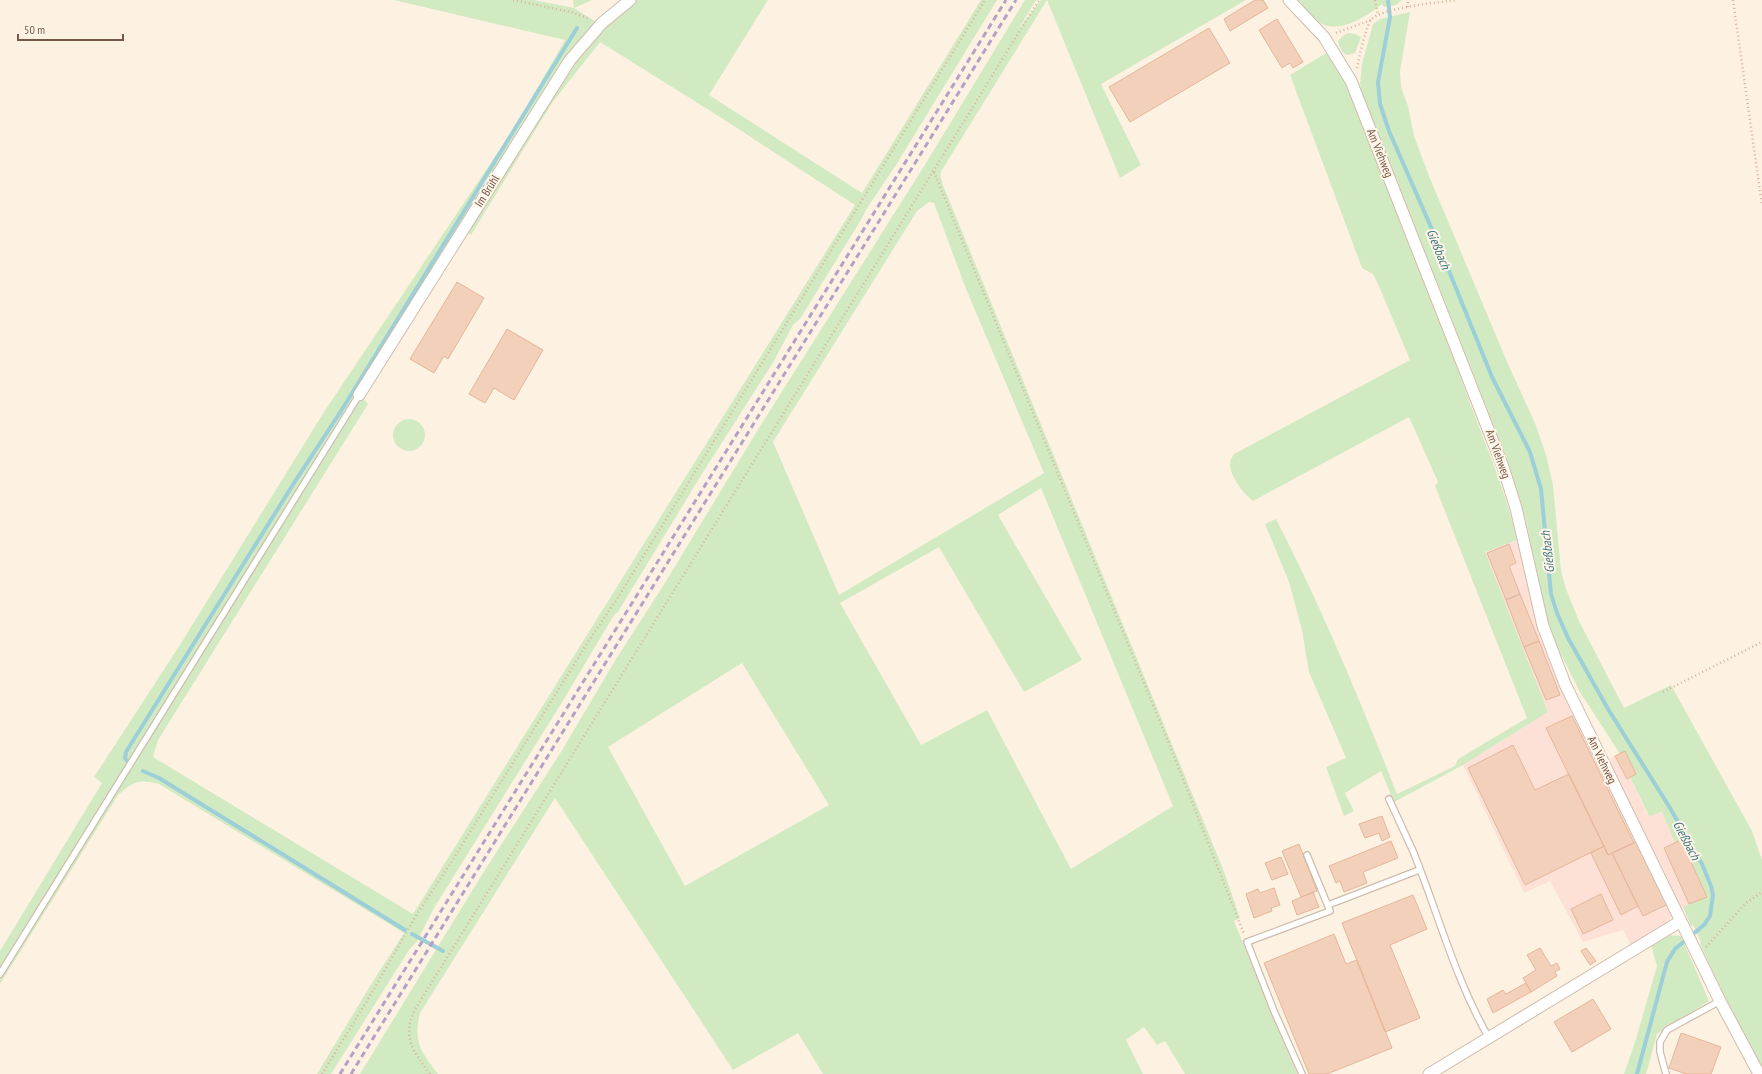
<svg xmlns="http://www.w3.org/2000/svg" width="1762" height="1074" font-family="'PT Sans Narrow',sans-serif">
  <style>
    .commercial { fill: #fde1d6 }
    .green { fill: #d2eac1; fill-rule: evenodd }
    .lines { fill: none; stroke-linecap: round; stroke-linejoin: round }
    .stream { stroke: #9ccfd8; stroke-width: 4 }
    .building { fill: #f3d0b9; stroke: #e5b699 }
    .lane-casing { stroke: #d0bcac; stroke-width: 8 }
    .street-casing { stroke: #d0bcac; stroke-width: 13 }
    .path { stroke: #d7b39d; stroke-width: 2.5; stroke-dasharray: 1 3; stroke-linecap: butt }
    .lane { stroke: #fff; stroke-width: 5.5 }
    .street { stroke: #fff; stroke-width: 11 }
    .rail { stroke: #b5a1c6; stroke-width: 3; stroke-dasharray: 6 4; stroke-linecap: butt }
    .labels { text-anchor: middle; stroke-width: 4; stroke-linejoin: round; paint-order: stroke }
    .street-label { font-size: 12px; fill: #755848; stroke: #fff6e9 }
    .water-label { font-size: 13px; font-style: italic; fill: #3f7782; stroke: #fff6e9 }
  </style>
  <rect width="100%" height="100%" fill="#fdf2e2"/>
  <path class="commercial" d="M1517 540 1533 606 1599 764 1625 751 1636 774 1630 777 1648 816 1662 812 1675 842 1707 897 1672 913 1669 921 1631 945 1623 930 1583 942 1550 881 1524 893 1463 765 1548 712 1485 552Z"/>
  <path class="green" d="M394 0H534L574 8 573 0H592L574 8 604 27 635 0H768L709 95 862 193 981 0H997L896 165 867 208 861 220 800 319 793 325 774 361 700 477 618 612 614 615 564 699 434 908 417 941 409 950 331 1074H317L370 986 404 933 159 784C138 779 134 781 118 795L0 984V951L102 783 94 777 178 648 324 412 516 125 565 40ZM600 42 720 117 855 205 413 914 153 757 158 740 368 404 358 392 459 228 471 235 552 103Z
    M1025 0H1036L1018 30 1041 0H1246L1101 84 1141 165 1120 178 1047 0 942 170 940 175 943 185 1223 869 1240 918 1234 921 1297 1074H1185L1165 1041 1157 1045 1144 1027 1126 1040 1143 1074H823L798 1033 733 1070 555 798 420 1013C413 1043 421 1051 438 1074H360L483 873 561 752 616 659 663 586 759 428 926 163ZM929 202 934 203 966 289 1044 473 839 595 773 442 917 211ZM1041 488 1173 806 1071 869 987 710 921 745 840 603 939 547 1024 692 1082 660 998 515ZM742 663 829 805 685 886 608 747Z
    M1298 0H1402L1396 5 1384 7 1382 4C1366 17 1337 36 1317 21 1310 15 1304 7 1298 0Z
    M1410 12 1400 71 1401 87 1408 106 1414 136 1429 176 1508 364 1535 423 1546 455 1553 485 1561 571 1566 589 1579 621 1624 708 1671 685 1752 831 1762 860V1069L1736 1022 1700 944 1701 942 1693 925 1691 926 1683 907 1706 897 1675 843 1662 812 1649 816 1630 777 1636 773 1625 751 1620 754 1580 692 1556 644 1545 613 1526 521 1507 459 1363 95 1360 84 1362 64 1373 24 1380 19Z
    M1349 33 1355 34 1361 37 1355 53 1347 55C1342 53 1339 47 1338 41L1344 35Z
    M1326 53 1341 73C1385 183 1430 292 1470 403 1487 449 1506 491 1517 540L1485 552 1548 712 1463 765 1394 802 1381 771 1345 793 1354 811 1344 816 1326 767 1346 758 1309 672 1302 630 1289 582 1265 524 1276 519C1322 608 1360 700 1397 794L1455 766 1458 759 1527 718 1435 486 1438 482 1409 417 1253 501C1243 493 1230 477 1230 463 1230 460 1233 456 1234 454L1410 360 1378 284 1373 274 1362 268 1290 75Z
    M393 435a16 16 0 1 1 32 0a16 16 0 1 1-32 0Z
    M1670 935 1681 936 1709 1001 1657 1034 1646 1074H1624L1636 1039 1657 966 1651 945Z"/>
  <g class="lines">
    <path class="stream" d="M1388 0 1390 17 1378 82 1380 104 1389 131 1434 234 1492 377 1530 452 1541 489 1551 594 1557 613 1568 638 1608 709 1670 808 1702 864 1711 886 1713 895 1710 916 1704 925 1675 949 1667 962 1637 1074
      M127 761 125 758 126 752 294 483 341 411 577 28
      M143 771 159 778 405 930
      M412 934 443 951"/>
  </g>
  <path class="building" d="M1255 0H1263L1268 8 1230 31 1224 19Z
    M1277 19 1303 62 1293 68 1290 63 1282 68 1259 30Z
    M1209 28 1230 63 1130 122 1109 87Z
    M457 282 484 298 448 359 444 356 434 373 410 359Z
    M507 329 543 350 514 400 494 388 485 403 469 394Z
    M1509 544 1516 563 1509 566 1520 594 1506 600 1487 553Z
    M1520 594 1539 641 1524 647 1506 600Z
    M1539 641 1560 695 1546 700 1524 647Z
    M1572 716 1634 843 1608 855 1546 728Z
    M1513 745 1535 790 1569 774 1604 846 1525 885 1468 768Z
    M1625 751 1636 774 1627 779 1615 756Z
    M1382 816 1390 837 1382 841 1379 833 1365 838 1359 824Z
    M1681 840 1707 897 1689 904 1664 848Z
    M1391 841 1398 858 1363 872 1367 883 1344 892 1340 881 1336 883 1329 866Z
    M1637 841 1668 904 1643 916 1612 853Z
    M1299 844 1317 891 1301 897 1282 851Z
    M1604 846 1608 855 1612 853 1638 906 1621 915 1591 853Z
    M1281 857 1288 874 1272 880 1265 863Z
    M1274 888 1280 905 1271 908 1272 911 1254 918 1246 894 1258 889 1260 893Z
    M1313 892 1319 907 1297 915 1292 901Z
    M1601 894 1613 920 1583 934 1571 909Z
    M1413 895 1427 929 1390 945 1420 1018 1385 1032 1342 923Z
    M1334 934 1346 964 1357 960 1392 1048 1327 1074H1309L1264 963Z
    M1540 948 1551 966 1557 963 1560 969 1555 972 1557 976 1531 992 1523 978 1536 970 1527 955Z
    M1586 948 1596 961 1590 965 1581 951Z
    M1526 983 1531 992 1493 1013 1487 999 1503 990 1506 994Z
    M1593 999 1611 1029 1572 1052 1554 1022Z
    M1681 1033 1721 1047 1711 1074H1686L1669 1068Z"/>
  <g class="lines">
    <g class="lane-casing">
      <path id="lane" d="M1389 799C1397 816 1405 834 1413 851 1438 913 1455 979 1489 1038
        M1328 905 1419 870
        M0 974 359 395
        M1302 1074 1274 1011 1247 942 1330 911 1307 855
        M1666 1074 1660 1052V1042L1667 1030 1720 1001"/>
    </g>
    <g class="street-casing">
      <path id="street" d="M1289 0 1324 37 1351 81 1503 467 1516 508 1543 626 1565 684 1720 1001 1759 1074
        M359 395 570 60 602 23 630 0
        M1429 1074 1681 921"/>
    </g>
    <path class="path" d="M513 0 571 12 590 19
      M1375 0 1378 15
      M1733 0 1762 205
      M1408 7V0
      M1336 33 1371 20
      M1357 68C1359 58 1365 29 1371 20 1379 8 1441 2 1457 0
      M934 172 1172 751 1244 934
      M1663 692 1762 642
      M1706 947 1746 903 1762 892
      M322 1074 367 1001 417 914 452 861 588 642 617 599 985 0
      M430 1074C414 1052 402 1039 414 1011L1039 0"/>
    <use href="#lane" class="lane"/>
    <use href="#street" class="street"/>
    <path class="rail" d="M340 1074 1006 0
      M351 1074 1016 0"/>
  </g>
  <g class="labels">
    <g class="street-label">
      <text transform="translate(1380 153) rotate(68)" y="4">Am Viehweg</text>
      <text transform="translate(487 191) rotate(-58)" y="4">Im Brühl</text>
      <text transform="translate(1498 454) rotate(70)" y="4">Am Viehweg</text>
      <text transform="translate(1602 760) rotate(64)" y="4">Am Viehweg</text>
    </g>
    <g class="water-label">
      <text transform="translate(1439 249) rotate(68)" y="5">Gießbach</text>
      <text transform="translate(1547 552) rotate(-96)" y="5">Gießbach</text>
      <text transform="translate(1687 840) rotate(62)" y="5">Gießbach</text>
    </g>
  </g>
  <path d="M18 34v6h105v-6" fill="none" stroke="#755848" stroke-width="2"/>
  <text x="24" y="34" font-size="12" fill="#755848" stroke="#fff6e9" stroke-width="3" paint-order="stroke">50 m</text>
</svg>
